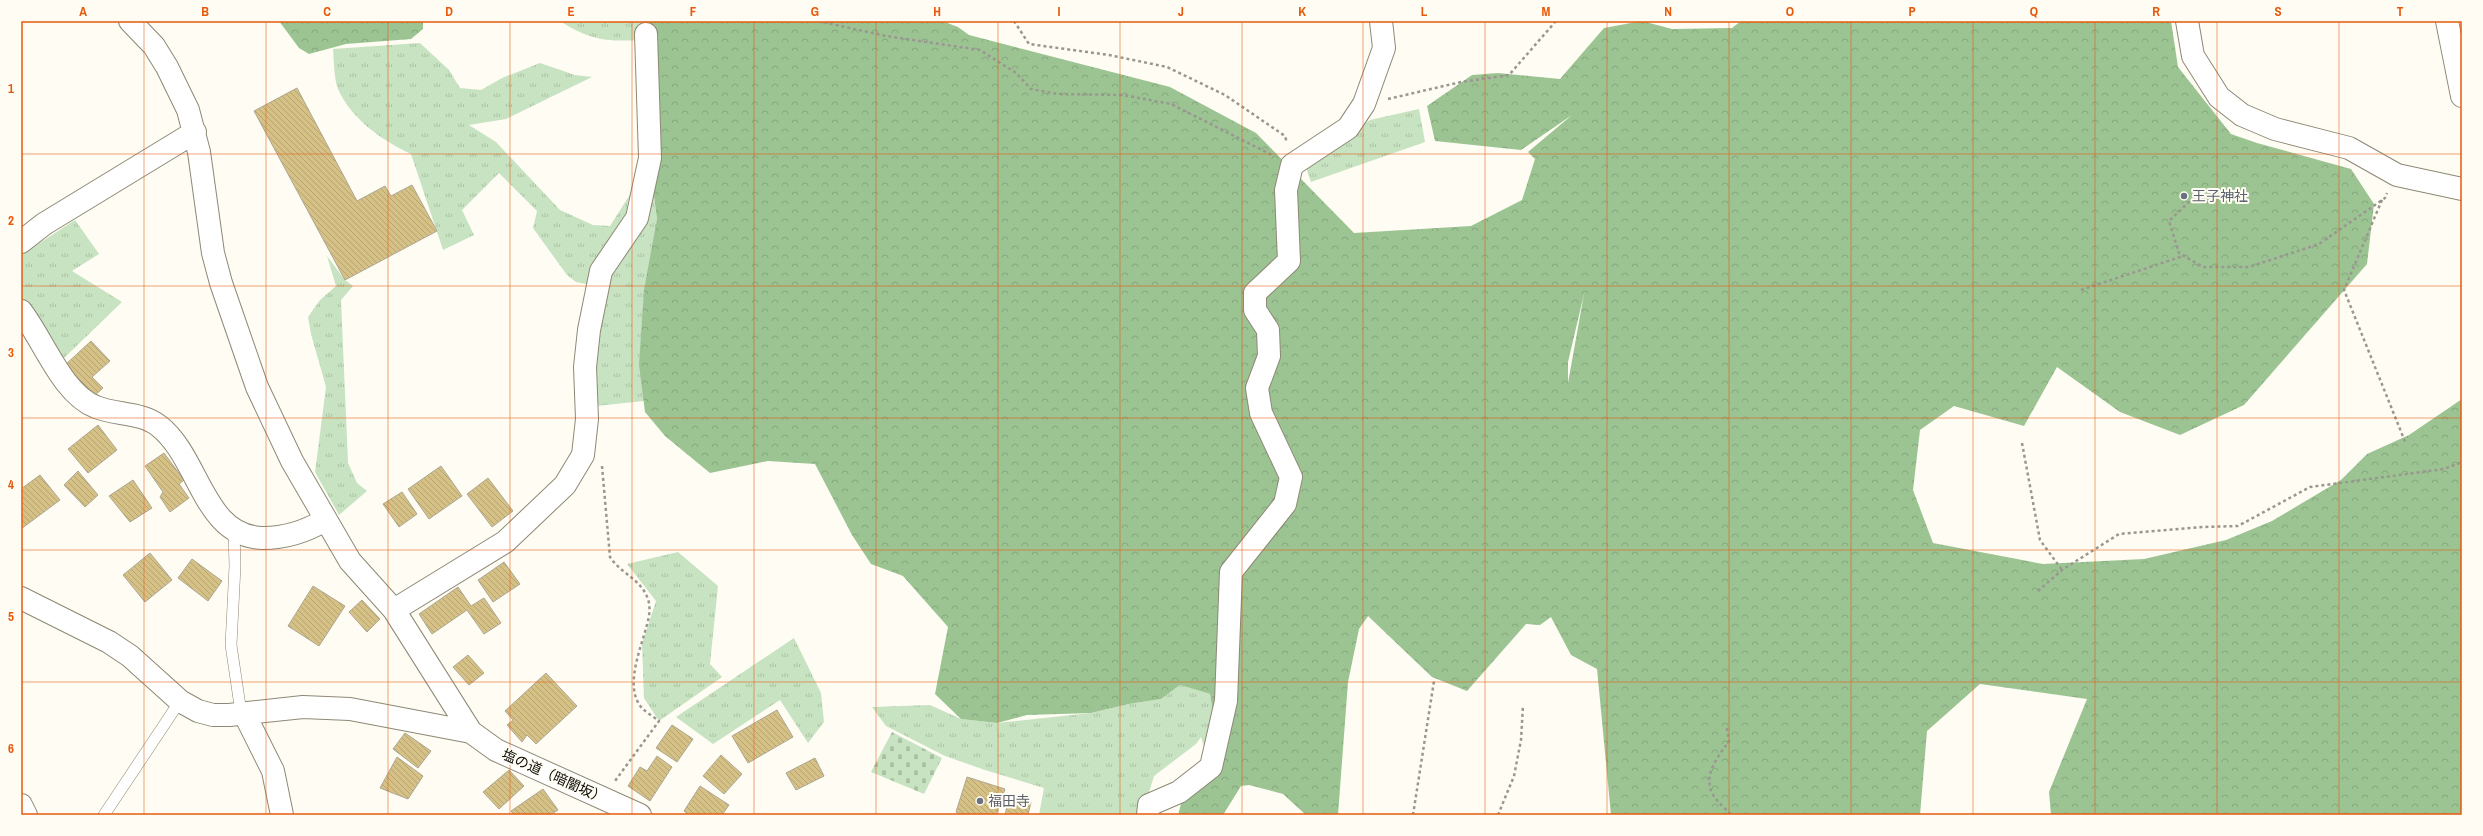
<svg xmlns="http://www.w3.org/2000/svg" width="2483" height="836" font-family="'Archivo Narrow','Noto Sans JP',sans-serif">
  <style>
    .grass { fill: url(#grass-tufts) }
    .forest { fill: url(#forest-crowns); fill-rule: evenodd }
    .cemetery { fill: url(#cemetery-stones) }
    .building { fill: url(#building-back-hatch); stroke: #ada794 }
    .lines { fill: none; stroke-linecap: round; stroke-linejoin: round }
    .lane-casing { stroke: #8e8876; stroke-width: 12 }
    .street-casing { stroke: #8e8876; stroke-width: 24 }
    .path { stroke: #999790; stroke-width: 2.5; stroke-dasharray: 3 3; stroke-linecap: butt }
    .lane { stroke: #fff; stroke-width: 11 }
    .street { stroke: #fff; stroke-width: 22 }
    .grid { fill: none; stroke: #e8590c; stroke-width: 1; stroke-opacity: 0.55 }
    .worship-dot { fill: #6b7280; stroke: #fefcf3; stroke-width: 1.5 }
    .labels { text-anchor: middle; stroke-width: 4; stroke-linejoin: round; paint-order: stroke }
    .worship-label { font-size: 14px; fill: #5b616d; stroke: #fefcf3; text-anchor: start }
    .street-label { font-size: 14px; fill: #0d0b06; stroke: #fefcf3 }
    .neatline { fill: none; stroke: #e8590c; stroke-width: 1.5 }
    .grid-label { font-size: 13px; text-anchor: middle; font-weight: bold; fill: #e8590c }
  </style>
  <defs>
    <pattern id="grass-tufts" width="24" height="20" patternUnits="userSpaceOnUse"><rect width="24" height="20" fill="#c8e3c1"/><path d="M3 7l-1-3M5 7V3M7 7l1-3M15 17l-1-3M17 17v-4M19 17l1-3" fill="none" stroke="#abc1a4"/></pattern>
    <pattern id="forest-crowns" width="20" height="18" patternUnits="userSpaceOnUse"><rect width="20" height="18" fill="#9cc493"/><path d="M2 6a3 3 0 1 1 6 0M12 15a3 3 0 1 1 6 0" fill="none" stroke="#85a77d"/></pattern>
    <pattern id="cemetery-stones" width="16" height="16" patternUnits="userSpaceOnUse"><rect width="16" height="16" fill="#c8e3c1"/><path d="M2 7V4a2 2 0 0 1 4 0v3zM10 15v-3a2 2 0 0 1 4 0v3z" fill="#abc1a4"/></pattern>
    <pattern id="building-back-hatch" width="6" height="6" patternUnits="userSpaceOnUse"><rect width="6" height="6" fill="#d5c186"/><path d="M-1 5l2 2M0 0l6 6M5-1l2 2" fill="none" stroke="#b6a472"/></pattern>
  </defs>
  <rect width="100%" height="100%" fill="#fefcf3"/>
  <path class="grass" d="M560 21H641V40C607 42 589 40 560 21Z
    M420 43 449 70 460 88 481 90 502 78 540 63 575 75 592 77 506 119 469 125 496 142 560 210 593 225 610 226 631 193 627 205 628 214 651 175 657 219 644 401 586 407 591 285 576 282 567 275 533 228 537 211 499 173 462 210 474 235 443 250 411 154C383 141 351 119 338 89 334 78 334 62 333 49Z
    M1419 109 1425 142 1311 182 1305 165 1370 120Z
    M75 220 99 254 72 271 122 302 63 359 21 302V255Z
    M327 256 345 280 353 286 341 300 348 463 357 483 367 491 339 515 315 472 326 387 311 334 308 317 320 300 336 286Z
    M678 552 718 586 710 664 722 677 659 721 644 698 642 644 656 601 627 564Z
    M794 638 821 693 824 722 808 743 780 700 713 744 676 717Z
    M1180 685 1210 694 1216 730 1211 767 1201 737 1196 744 1154 776 1142 815H1039L1044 788 985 770 945 756 886 726 872 707 930 705 961 719 997 723 1091 713 1129 704 1161 699Z"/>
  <path class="forest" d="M279 21H423V29L411 39 346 44 309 54 299 48Z
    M645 21H942L958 27 969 35 1170 87 1256 133 1354 233 1471 226 1522 200 1535 159 1528 152 1572 115 1521 150 1435 141 1427 106 1472 75 1498 73 1560 79 1604 28 1642 21 1672 29 1732 28 1741 21H2171L2178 67 2231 134 2257 143 2351 169 2374 204 2367 264 2244 405 2180 435 2120 412 2057 367 2024 426 1954 406 1920 430 1913 490 1933 543 2043 564 2144 559 2226 540 2272 521 2341 480 2367 454 2409 435 2462 399V815H2051L2049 792 2087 699 1980 684 1927 731 1920 815H1611L1597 669 1571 655 1551 617 1540 625 1526 624 1467 691 1432 677 1368 616 1359 629 1348 682 1338 815H1306L1283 794 1249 785 1241 786 1223 815H1178L1186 786 1217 739 1210 694 1180 685 1161 699 1129 704 1091 713 1027 715 997 723 961 719 935 694 948 627 903 576 871 564 852 535 815 464 768 461 710 473 665 436 645 412 639 365 644 290 657 219 642 106ZM1584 294 1568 383V362Z"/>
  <path class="cemetery" d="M892 732 942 758 924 794 871 772Z"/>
  <path class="building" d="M297 88 357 201 385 186 391 196 412 185 437 231 345 280 254 111Z
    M91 341 110 361 92 377 103 388 93 397 64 366Z
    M98 425 117 450 88 473 68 449Z
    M164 453 184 480 179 484 189 498 170 512 160 497 163 492 145 466Z
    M441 466 462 496 429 519 408 489Z
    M78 471 98 495 85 507 64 485Z
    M40 475 60 500 21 529V489Z
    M488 478 513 511 492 527 467 494Z
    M133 480 152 508 130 522 109 496Z
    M402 492 417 514 399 527 383 504Z
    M150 553 172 580 145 602 123 575Z
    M192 559 222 581 208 601 178 578Z
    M504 562 520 584 493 602 478 580Z
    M313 586 345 606 319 646 288 626Z
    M458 587 471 606 484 598 501 623 484 634 467 610 432 634 419 614Z
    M362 600 380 619 367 632 349 612Z
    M468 655 484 673 469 685 453 667Z
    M546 673 577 706 536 744 527 735 522 742 507 725 513 720 505 711Z
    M777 710 793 737 748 763 732 736Z
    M672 725 693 739 677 762 656 748Z
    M405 733 431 751 418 768 393 749Z
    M721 755 742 774 724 794 703 776Z
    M657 756 672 767 650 801 628 786 640 767 647 771Z
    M397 757 423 776 408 799 380 788Z
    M815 758 824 776 796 790 786 773Z
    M509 770 524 786 499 809 483 792Z
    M967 777 1005 789 996 815H964L956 812Z
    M700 786 729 805 722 815H689L684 811Z
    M543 789 558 810 550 815H514L511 811Z
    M1009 797 1031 802 1028 815H1005Z"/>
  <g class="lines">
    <g class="lane-casing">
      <path id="lane" d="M234 532 235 566 231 645 240 706 244 713
        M104 815 180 701"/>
    </g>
    <g class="street-casing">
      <path id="street" d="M130 21 154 46 167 67 188 110 199 152 213 253 221 283 257 387 292 461 350 561 394 610 471 732 496 750 640 815
        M2187 21 2193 56 2219 97 2242 115 2275 129 2349 148 2397 175 2462 189
        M2447 21 2462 96
        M21 242 44 224 195 132
        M21 311C43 339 62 394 96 407 115 415 142 412 159 426 200 458 203 537 263 538 286 538 305 532 325 520
        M21 598 109 642 130 656 180 701 198 711 213 715H229L303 707 350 709 471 732
        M394 610 505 542 565 485 583 455 587 419 585 367 589 330 601 271 637 218 650 158 646 34
        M244 713 273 771 282 815
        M21 805 26 815
        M1148 815 1149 805 1179 792 1211 767 1226 701 1231 572 1285 504 1291 477 1261 413 1257 388 1269 356 1268 330 1255 310V293L1289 261 1286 190 1292 165 1348 128 1364 104 1384 48 1381 21"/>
    </g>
    <path class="path" d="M818 21 886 36 980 50 1016 73 1031 89 1057 94 1123 95 1171 104 1274 156
      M1014 21 1029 44 1109 55 1167 67 1225 95 1285 136 1287 143
      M1388 99 1461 82 1509 75 1556 21
      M2224 191 2190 201 2169 221 2179 253 2203 267H2249L2319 244 2385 198 2387 193
      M2382 200 2344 290 2406 444
      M2081 290 2183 256
      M2022 443 2040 540 2062 570
      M602 466 610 557C620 573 641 579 648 599 651 609 649 618 646 628 640 651 624 688 642 708 647 713 654 717 659 721L615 781
      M2038 591 2062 570 2119 534 2203 527 2238 526 2310 487 2444 469 2462 462
      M1727 728 1729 741C1719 756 1703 773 1712 793 1716 801 1725 808 1731 815
      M1413 815 1434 681
      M1498 815 1514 776 1521 740 1523 705"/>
    <use href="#lane" class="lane"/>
    <use href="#street" class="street"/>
  </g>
  <path class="grid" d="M144 21V815M266 21V815M388 21V815M510 21V815M632 21V815M754 21V815M876 21V815M998 21V815M1120 21V815M1242 21V815M1363 21V815M1485 21V815M1607 21V815M1729 21V815M1851 21V815M1973 21V815M2095 21V815M2217 21V815M2339 21V815M21 154H2462M21 286H2462M21 418H2462M21 550H2462M21 682H2462"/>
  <g class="worship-dot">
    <circle cx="2184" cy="196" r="4"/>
    <circle cx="980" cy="801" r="4"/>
  </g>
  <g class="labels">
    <g class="worship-label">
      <text x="2192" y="201">王子神社</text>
      <text x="988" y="806">福田寺</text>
    </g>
    <g class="street-label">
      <text transform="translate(554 776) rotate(24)" y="5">塩の道（暗闇坂）</text>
    </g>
  </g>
  <rect width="2483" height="836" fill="none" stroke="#fefcf3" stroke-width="44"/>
  <rect x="22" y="22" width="2439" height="792" class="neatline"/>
  <g class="grid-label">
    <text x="83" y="16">A</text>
    <text x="205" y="16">B</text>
    <text x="327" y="16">C</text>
    <text x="449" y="16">D</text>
    <text x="571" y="16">E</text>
    <text x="693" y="16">F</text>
    <text x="815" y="16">G</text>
    <text x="937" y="16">H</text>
    <text x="1059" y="16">I</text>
    <text x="1181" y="16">J</text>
    <text x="1302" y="16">K</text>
    <text x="1424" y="16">L</text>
    <text x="1546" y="16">M</text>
    <text x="1668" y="16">N</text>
    <text x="1790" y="16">O</text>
    <text x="1912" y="16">P</text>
    <text x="2034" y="16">Q</text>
    <text x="2156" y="16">R</text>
    <text x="2278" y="16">S</text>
    <text x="2400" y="16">T</text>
    <text x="11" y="93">1</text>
    <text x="11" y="225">2</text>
    <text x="11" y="357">3</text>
    <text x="11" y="489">4</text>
    <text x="11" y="621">5</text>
    <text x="11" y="753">6</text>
  </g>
</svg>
